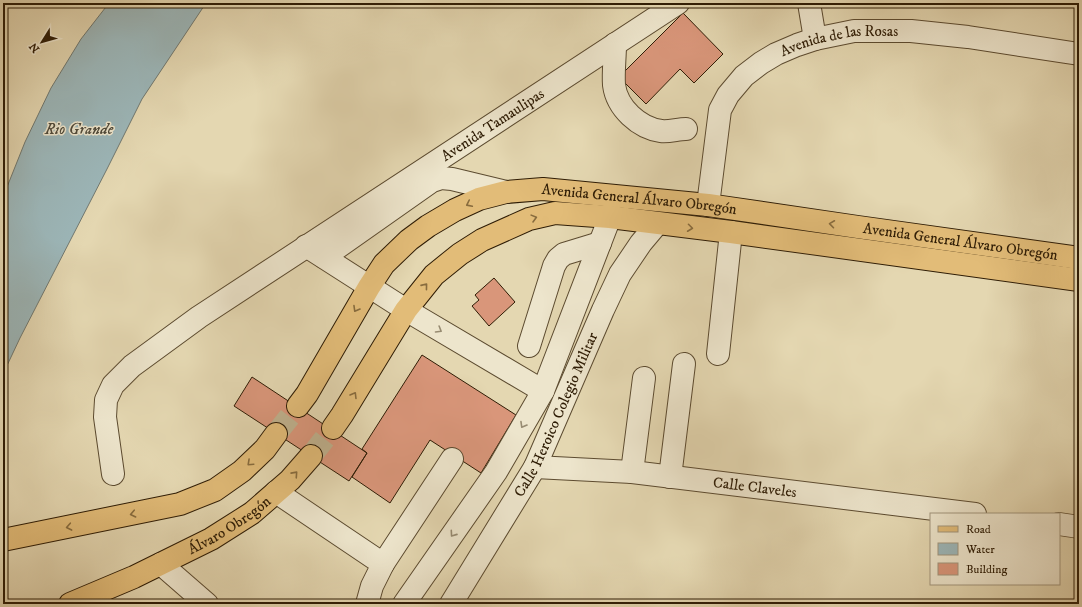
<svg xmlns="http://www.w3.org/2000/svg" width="1082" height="607" font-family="'IM FELL DW Pica',serif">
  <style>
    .water { fill: #9cb6b8; stroke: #707870 }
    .building { fill: #d9967a; stroke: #2e1c05 }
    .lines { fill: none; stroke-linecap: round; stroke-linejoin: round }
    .major-tunnel { stroke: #c0b28f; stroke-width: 22; stroke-dasharray: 22 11; stroke-linecap: butt }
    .minor-casing { stroke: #5c4b30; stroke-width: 24 }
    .major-casing { stroke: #2e1c05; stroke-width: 24 }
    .minor { stroke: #ede5cc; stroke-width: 22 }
    .major { stroke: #e2bc78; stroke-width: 22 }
    .oneway { stroke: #886c3e }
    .oneway2 { stroke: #978b72 }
    .labels { text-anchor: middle; stroke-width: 3; stroke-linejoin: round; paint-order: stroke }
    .street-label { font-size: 15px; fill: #2e1c05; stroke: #ede5cc }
    .water-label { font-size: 16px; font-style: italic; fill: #4f4a3b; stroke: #ede5cc }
  </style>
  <rect width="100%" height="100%" fill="#e4d7b1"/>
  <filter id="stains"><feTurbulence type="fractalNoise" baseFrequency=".005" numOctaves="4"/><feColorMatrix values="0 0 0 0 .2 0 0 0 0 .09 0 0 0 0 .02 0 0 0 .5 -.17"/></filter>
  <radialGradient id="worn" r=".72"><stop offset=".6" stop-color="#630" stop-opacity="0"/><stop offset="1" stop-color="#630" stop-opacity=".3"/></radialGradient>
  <path class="water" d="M109 3H206L142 99 107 169 20 338 3 374V197L25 142 51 88 81 39Z"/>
  <path class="building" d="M683 13 723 54 694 83 680 69 646 104 619 77Z
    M494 278 515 302 489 326 472 306 479 300 475 295Z
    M422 355 516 415 481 473 430 440 390 503 352 477 367 453 362 449Z
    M252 377 367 453 349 481 234 406Z"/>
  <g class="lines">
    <path class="major-tunnel" d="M276 434 298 406
      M311 456 333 428"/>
    <g class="minor-casing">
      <g id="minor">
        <path d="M809 3 815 39"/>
        <path d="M615 44C615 58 613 72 614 85 617 108 639 128 661 131 669 132 678 129 686 129"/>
        <path id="s1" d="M708 205 720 110 728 95 744 76 761 63 776 54 797 45 815 39 854 31H911L968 37 1079 54"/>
        <path d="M306 246 406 310 543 391"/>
        <path d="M324 257 432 181 441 178 452 179 506 192"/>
        <path d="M529 346 554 266 558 259 564 254 600 243"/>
        <path d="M718 354 731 232"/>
        <path id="s2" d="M535 467 632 472 975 514"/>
        <path d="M632 472 644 378"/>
        <path id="s3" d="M113 474 105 417 106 400 113 385 132 366 199 317 678 3"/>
        <path d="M670 477 684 364"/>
        <path d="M276 492 383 564 372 586 367 604"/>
        <path d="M1059 524 1079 527"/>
        <path d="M161 564 207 604"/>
        <path d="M383 564 452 459"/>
        <path d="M404 604 496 472 543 391 610 217"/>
        <path id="s4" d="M451 604 535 467 603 310 620 274 641 243 657 224"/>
      </g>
    </g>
    <g class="major-casing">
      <g id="major">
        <path id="s5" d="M298 406 307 394 369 287 384 264 409 240 428 226 455 210 479 199 506 192 543 189 708 205 858 227 1079 258"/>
        <path d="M333 428 342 415 406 310 434 275 460 254 482 240 529 219 555 213 610 217 731 232 1079 280"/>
        <path d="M3 540 180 504 215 490 242 471 265 449 276 434"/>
        <path id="s6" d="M70 604 134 577 211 539 252 513 290 480 311 456"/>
      </g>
    </g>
    <use href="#minor" class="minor"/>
    <use href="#major" class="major"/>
  </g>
  <defs><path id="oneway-chevron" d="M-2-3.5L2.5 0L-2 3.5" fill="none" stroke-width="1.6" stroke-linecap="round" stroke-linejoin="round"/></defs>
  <g class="oneway">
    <use href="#oneway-chevron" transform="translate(469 204) rotate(154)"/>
    <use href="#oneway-chevron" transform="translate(534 218) rotate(-15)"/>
    <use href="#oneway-chevron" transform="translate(832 224) rotate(-172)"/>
    <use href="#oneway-chevron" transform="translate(690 228) rotate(7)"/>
    <use href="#oneway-chevron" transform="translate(425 286) rotate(-51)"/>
    <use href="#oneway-chevron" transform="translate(356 309) rotate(120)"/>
    <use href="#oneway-chevron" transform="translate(354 395) rotate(-59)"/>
    <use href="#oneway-chevron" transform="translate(250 463) rotate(137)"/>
    <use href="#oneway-chevron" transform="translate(295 474) rotate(-48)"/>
    <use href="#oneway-chevron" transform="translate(133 514) rotate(168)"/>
    <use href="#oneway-chevron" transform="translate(69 527) rotate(169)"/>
  </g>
  <g class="oneway2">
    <use href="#oneway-chevron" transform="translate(439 330) rotate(31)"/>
    <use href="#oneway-chevron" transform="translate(523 425) rotate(120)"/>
    <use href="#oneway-chevron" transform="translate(453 534) rotate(125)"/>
  </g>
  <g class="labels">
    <g class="street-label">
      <text dy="5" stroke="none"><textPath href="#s1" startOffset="242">Avenida de las Rosas</textPath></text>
      <text dy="5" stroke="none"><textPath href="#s3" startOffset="552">Avenida Tamaulipas</textPath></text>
      <text dy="5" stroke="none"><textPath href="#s5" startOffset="444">Avenida General Álvaro Obregón</textPath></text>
      <text dy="5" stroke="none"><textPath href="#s5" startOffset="768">Avenida General Álvaro Obregón</textPath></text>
      <text dy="5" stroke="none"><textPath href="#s4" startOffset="217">Calle Heroico Colegio Militar</textPath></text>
      <text dy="5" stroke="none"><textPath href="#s2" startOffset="221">Calle Claveles</textPath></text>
      <text dy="5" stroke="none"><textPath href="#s6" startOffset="178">Álvaro Obregón</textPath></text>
    </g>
    <g class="water-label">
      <text x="79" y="134">Rio Grande</text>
    </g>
  </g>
  <rect width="1082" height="607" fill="none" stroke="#e4d7b1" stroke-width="16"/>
  <rect x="4" y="4" width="1074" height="599" fill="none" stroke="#2e1c05" stroke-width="2"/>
  <rect x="8" y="8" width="1066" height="591" fill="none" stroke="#2e1c05"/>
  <rect x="930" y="513" width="130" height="72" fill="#ede5cc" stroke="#a1957c"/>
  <rect x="938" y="526" width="20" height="6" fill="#e2bc78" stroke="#a1957c"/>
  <text x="966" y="533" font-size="12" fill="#2e1c05">Road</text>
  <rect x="938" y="543" width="20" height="12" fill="#9cb6b8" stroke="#a1957c"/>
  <text x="966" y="553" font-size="12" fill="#2e1c05">Water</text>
  <rect x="938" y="563" width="20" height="12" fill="#d9967a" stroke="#a1957c"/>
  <text x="966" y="573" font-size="12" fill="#2e1c05">Building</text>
  <g transform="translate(42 42) rotate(233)" stroke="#ede5cc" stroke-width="3" paint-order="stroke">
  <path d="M0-3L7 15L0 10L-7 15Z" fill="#2e1c05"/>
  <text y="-6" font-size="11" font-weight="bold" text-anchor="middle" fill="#2e1c05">N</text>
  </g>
  <rect width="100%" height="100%" filter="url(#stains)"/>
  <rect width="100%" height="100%" fill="url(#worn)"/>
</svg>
